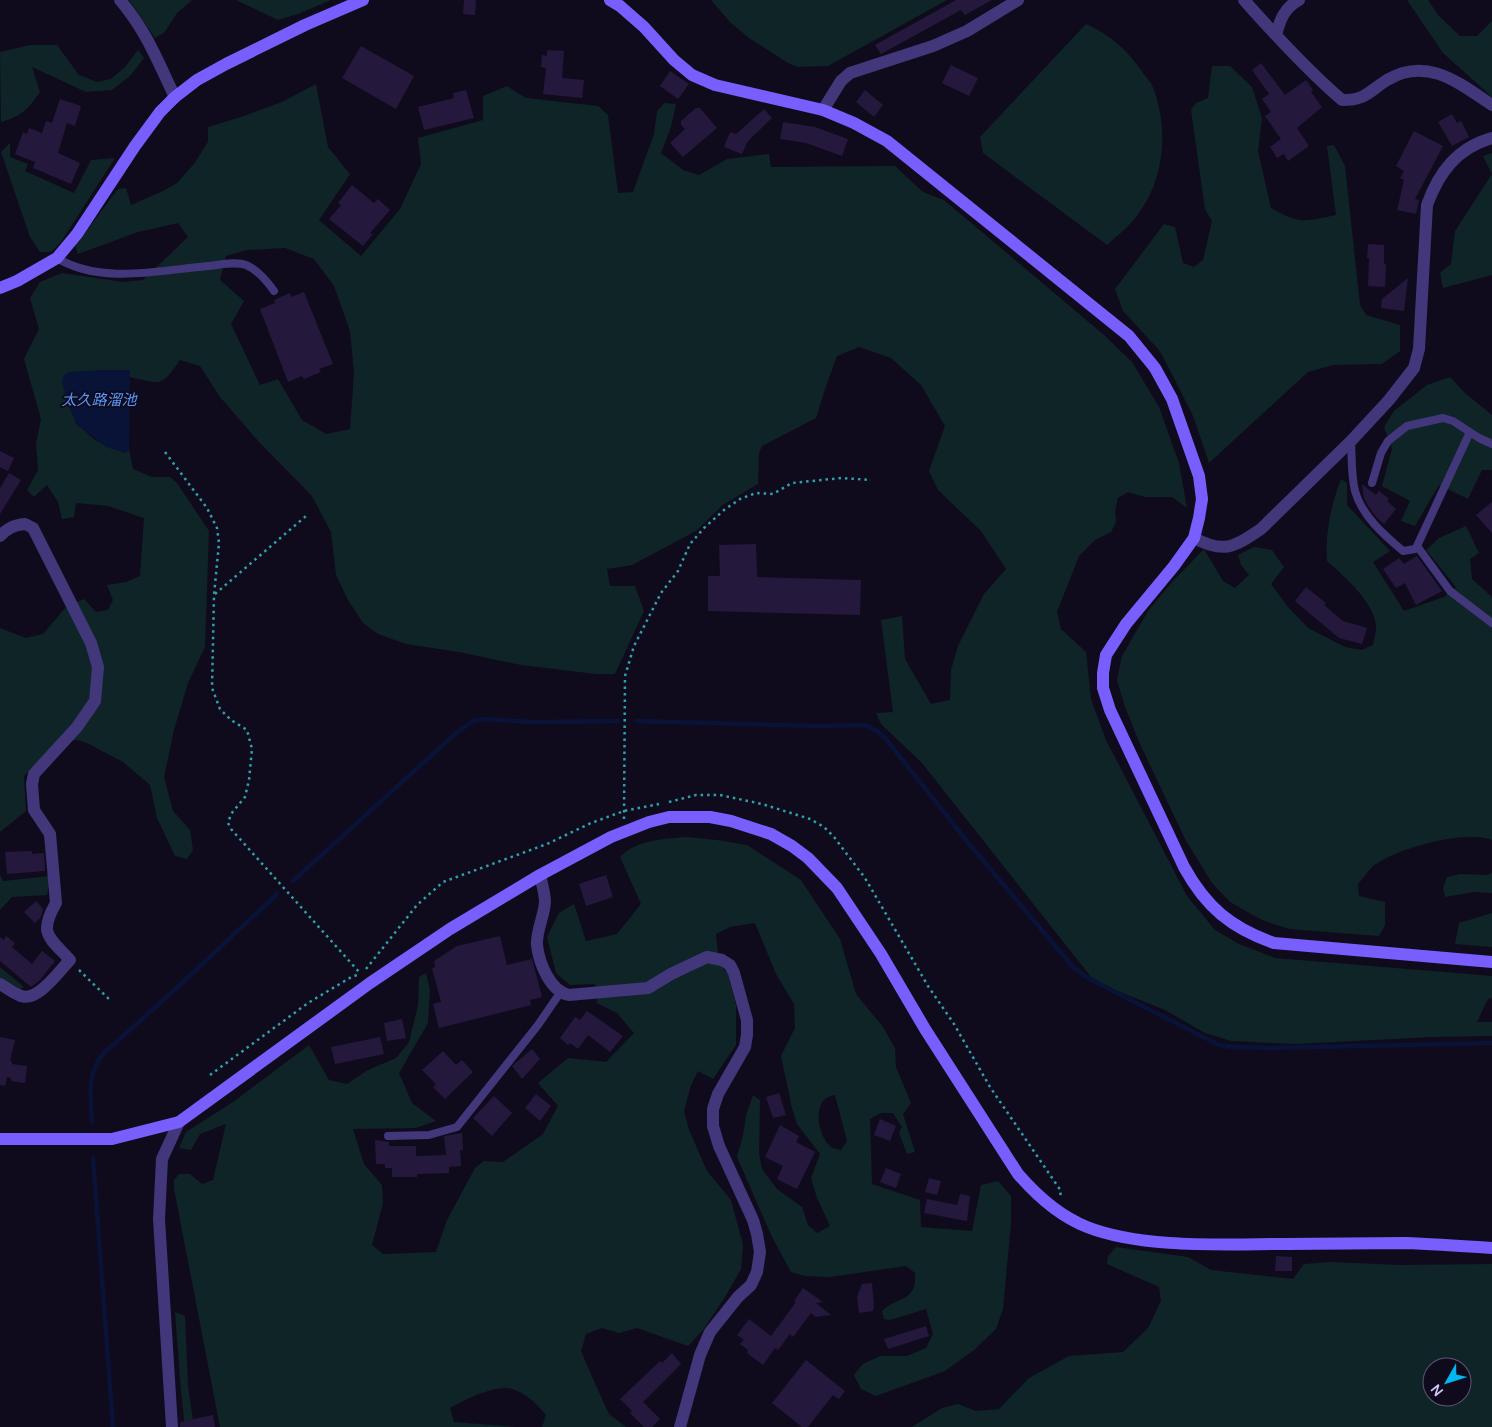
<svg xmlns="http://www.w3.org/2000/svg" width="1492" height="1427" font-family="Manrope,'Noto Sans JP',sans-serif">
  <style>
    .green { fill: #0f2426; fill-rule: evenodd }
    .water { fill: #091338 }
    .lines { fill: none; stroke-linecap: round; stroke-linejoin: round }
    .stream { stroke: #091338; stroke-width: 4.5 }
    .building { fill: #24183d }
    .path { stroke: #2ea2ac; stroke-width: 2.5; stroke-dasharray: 2.5 4; stroke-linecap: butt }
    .lane { stroke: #42377b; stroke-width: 8 }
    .street { stroke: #42377b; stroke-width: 12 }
    .secondary { stroke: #785ffd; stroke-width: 12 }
    .labels { text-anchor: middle; stroke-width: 4; stroke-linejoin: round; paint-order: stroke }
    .water-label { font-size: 15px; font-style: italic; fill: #5699fd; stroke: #100b1c }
  </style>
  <rect width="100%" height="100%" fill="#100b1c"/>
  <path class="green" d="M129 0H192L177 13 164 33 155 38Z
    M236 0H331L298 14 278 20Z
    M711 0H947L828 66 798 67 788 63 749 38 730 22Z
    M1407 0H1428L1438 15 1460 36H1477L1492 21V97L1443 53Z
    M1086 24C1109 34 1126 49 1141 70 1144 75 1149 80 1152 85 1169 126 1165 178 1139 213 1130 226 1118 235 1107 245L983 153 980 137Z
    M30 45H57L79 75 97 82 111 79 125 67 138 50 144 58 130 76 112 90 86 92 32 67 40 92C28 109 22 116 1 122L0 52Z
    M1212 66H1230L1252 87 1262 118 1258 151 1271 208C1299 224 1304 222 1336 215L1327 146 1334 145 1345 166 1360 305 1366 315 1400 325V351L1382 364 1333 365 1308 372 1209 463 1193 416 1174 378 1159 350 1123 311 1115 289 1164 224 1175 227 1183 263 1194 267 1203 260 1212 221 1205 209 1191 110 1196 103 1208 98Z
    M316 84 328 147 350 174 319 220 361 256 400 209 421 164 418 138 483 120V96L507 86 526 98 598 106 608 115 618 193 633 192 654 134 657 111 664 103 676 104 671 127 661 153 683 170 699 175 727 159 769 154 771 167 895 166 923 192 944 200 1104 335 1132 362 1159 407 1179 463 1187 508 1172 497H1145L1128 492 1118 498 1115 511 1116 522 1111 532 1095 540 1079 556 1057 612 1061 629 1086 652 1091 699 1106 740 1187 896 1215 930 1239 944 1275 958 1492 976V998L1488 999 1477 1022H1492V1036L1432 1037 1296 1044 1231 1041 1205 1033 1165 1010 1095 982 922 763 881 724 876 713 893 712 881 620 902 616 905 659 931 704 950 700 951 670 958 646 984 594 1006 569 981 531 938 490 929 471 945 426 921 385 891 358 859 347 837 356 825 389 816 418 762 446 759 453 758 484 724 504 696 531 632 565 607 569 610 586H635L644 611 615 674H596L521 665 459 652 406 644 378 634 363 623 348 600 336 575 331 532 312 496 259 442 220 397 200 366 180 360C161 388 161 384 130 377L129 370H100L65 395 77 424 95 440 125 453 129 449 133 469 152 477H170L177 483 209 531 205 647 188 683 174 730 164 777 173 811 190 830 193 850 187 859 175 856 157 818 150 785 123 762 87 743 78 740 57 743 24 776 26 811 0 832V628L26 638 43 634 67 606 84 599 96 612 108 610 113 600 107 585 126 582 140 576 144 518 108 506 76 503 74 517 62 519 58 502 47 485 34 497 27 490 38 470 36 444 41 419 24 359 39 329 30 298 40 282 62 273 123 282 143 280 188 237 178 223 138 232 78 254 75 246 118 189 126 188 131 205 161 192 177 183 194 164 208 142V127L241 117 282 102ZM285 248 314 259 334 286 350 331 354 373 350 429 326 434 302 420 278 379 260 385 231 324 244 301 220 280 226 256 247 250Z
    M10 143V157L28 164 25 171 74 193 91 160 115 158 61 242 51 252H40L30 237 1 152Z
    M1492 153V275L1443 288 1440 273 1451 264 1455 231 1492 174 1483 156Z
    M1450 377 1465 393 1492 415V470H1482L1468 499 1439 485 1415 526 1401 521 1410 501 1382 486 1392 449 1384 427 1394 411 1427 385Z
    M1341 479 1347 483V505L1390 551 1373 562 1404 611 1444 597 1456 587 1426 550 1439 538 1466 526 1479 553 1470 559 1472 579 1492 597V840C1466 829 1399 848 1376 864 1369 868 1364 878 1358 884L1359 896 1385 902V925L1379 936 1289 929 1262 920 1230 902 1212 883 1186 841 1140 744 1125 707 1117 680 1122 656 1148 611 1172 582 1204 549 1223 581 1235 588 1249 575 1241 565 1238 555 1254 547 1272 550 1284 567 1271 584 1288 607 1308 628 1345 647 1362 650 1373 645C1374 639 1377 631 1376 625 1373 601 1344 576 1327 561 1325 532 1331 506 1341 479Z
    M686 837 717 840 747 845 801 880 840 939 856 994 883 1027 895 1048 896 1067 911 1103 903 1114 915 1152 907 1154 899 1133 902 1127 893 1113H881L870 1119 872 1184 920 1200 921 1227 972 1231 981 1185 998 1181 1011 1196V1223L1003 1309 996 1329 974 1350 945 1371 876 1396 861 1389 854 1375 863 1364 880 1356H907L926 1348 933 1334 926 1309 890 1320 884 1319 882 1311C897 1296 917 1303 915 1273L906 1266 830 1277 805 1276 791 1272 772 1237 737 1157 743 1135 746 1116 753 1095 760 1100 759 1154 762 1169 777 1189 802 1207 808 1225 817 1233 830 1226 817 1198 811 1178 820 1154 797 1124 792 1108 781 1056 795 1028 794 1004 776 974 755 923 730 927 716 934 719 964 728 973 736 1005V1045L713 1079 698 1071 691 1085 684 1111 689 1130 707 1171 731 1200 743 1245 741 1269 725 1297 703 1330 688 1346 637 1328 619 1333 602 1328 586 1334 581 1351 596 1386 609 1414 626 1427H542L546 1415C537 1404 526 1393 512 1389 497 1384 464 1400 450 1408L454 1422 515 1427H220L174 1189V1180L179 1174H190L202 1184 213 1180 226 1124 200 1134 191 1150 179 1148 186 1132 233 1102 309 1045 329 1080 347 1084 368 1070 396 1058 409 1042 418 1005 419 977 426 973 430 990 428 1023 399 1073 412 1103 436 1121 416 1128 353 1129 364 1164 382 1185 383 1203 372 1245 383 1254 436 1252 447 1220 475 1168 484 1161 503 1162 543 1134 558 1106 538 1083 568 1058 606 1062 634 1033 617 1013 597 1003 595 984 570 985 556 973 547 937 559 913 574 904 586 941 617 934 641 904 620 857C636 840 663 839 686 837ZM835 1095 847 1141 841 1150C837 1149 833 1149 830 1146 817 1135 811 1097 835 1095Z
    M1492 873V893L1474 892 1445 897 1443 888 1447 877 1460 874 1487 875Z
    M0 875 3 881 51 876 47 895 12 897 0 910Z
    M1492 913V947L1455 944 1459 923Z
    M0 967 24 987 19 990 0 978Z
    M1116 1247 1188 1257 1211 1270 1293 1279 1304 1264 1331 1262 1400 1265 1492 1264V1427H912L942 1408 958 1404 976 1411 999 1409 1029 1378 1069 1356 1123 1352 1148 1328 1161 1301 1159 1287 1107 1264 1108 1256ZM1432 1367H1462V1397H1432Z
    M175 1312 185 1316 188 1386 194 1427H185L181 1391Z"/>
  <path class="water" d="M100 370H130L129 449 125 453 106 447 76 424 65 395 62 381 64 375 69 372Z"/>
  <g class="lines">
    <path class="stream" d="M637 721 820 726 865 725 877 731 885 738 970 845 1073 967 1088 978 1113 991 1219 1045 1233 1047 1273 1048 1492 1043
      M293 881 456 733 473 721 484 719 533 722 618 721
      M92 1122C91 1096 86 1076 103 1054L180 985 277 894
      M93 1158 113 1427"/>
  </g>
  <path class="building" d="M464 0H476L475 15 463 14Z
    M956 0H992L965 15 961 10 881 54 875 45Z
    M361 46 414 76 396 109 342 78Z
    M547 50 564 51 562 78 584 80 582 98 543 94 546 68 541 67 542 55 547 56Z
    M1261 63 1285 95 1306 80 1313 90 1311 92 1322 107 1297 128 1309 146 1288 161 1284 154 1277 158 1270 147 1281 139 1265 116 1271 112 1262 99 1269 94 1252 70Z
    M951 65 978 78 969 96 942 83Z
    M670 71 689 84 678 99 660 86Z
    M466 90 474 118 424 130 418 107 454 98 453 93Z
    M865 90 883 105 874 117 856 102Z
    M60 99 81 106 75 126 67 123 58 153 80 163 71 184 33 168 35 162 15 154 23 132 27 134 29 128 42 133 46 121 52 123Z
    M696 108H700L717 128 683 157 670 143 685 129 681 125V121Z
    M764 109 772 118 748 141 742 154 724 147 730 132 736 134Z
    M1452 114 1457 123 1461 121 1469 137 1452 146 1438 122Z
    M783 122 815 127 848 139 842 156 806 143 780 139Z
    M1414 131 1443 146 1415 199 1419 200 1416 214 1397 210 1404 180 1400 178 1404 171 1396 166Z
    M352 185 374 203 378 199 390 210 370 233 373 234 363 246 329 219 341 205 338 203Z
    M1368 244 1384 245V264H1386L1385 287 1368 286 1369 258H1367Z
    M1408 278 1404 311 1381 308 1382 299Z
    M304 292 333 364 319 369 321 372 304 379 302 376 288 382 260 309 275 303 274 300 290 293 291 297Z
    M0 451 14 458 8 471 0 467Z
    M9 473 21 480 0 514V488Z
    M1362 484 1376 495 1379 491 1389 499 1387 501 1396 509 1384 524 1377 518 1368 506 1364 498Z
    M1492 502V533L1476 515Z
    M756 544 757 577 861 580 860 615 708 611V576H720L719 545Z
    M1417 556 1442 591 1416 605 1405 583 1396 588 1383 569 1399 558 1404 564Z
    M1306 587 1326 603 1324 605 1343 621 1367 628 1362 644 1339 638 1295 601Z
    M32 851V854L44 853 45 871 7 874 5 852Z
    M606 875 613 897 586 906 579 884Z
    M36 901 43 909 41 917 35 923 24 912Z
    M6 936 15 943 12 947 32 964 42 951 55 961 39 981 31 987 0 961V937L4 940Z
    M500 936 507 965 532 959 542 997 530 1000 531 1005 439 1028 433 1004 441 1002 432 968 435 967 434 961 457 946Z
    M587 1011 623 1036 610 1052 588 1035 578 1049 570 1043 568 1045 560 1038 575 1017 580 1020Z
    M402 1019 406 1038 387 1041 384 1023Z
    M0 1037 15 1040 10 1061H12V1064L27 1066 25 1083 11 1081V1078L7 1077 5 1086 0 1085Z
    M380 1037 384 1054 335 1064 331 1047Z
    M532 1049 540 1059 522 1079 512 1066Z
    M443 1051 456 1065 462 1060 473 1072 445 1099 433 1087 436 1084 422 1070Z
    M779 1093 786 1115 773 1118 766 1097Z
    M536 1094 551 1106 540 1121 525 1108Z
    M494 1096 512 1113 492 1136 473 1118Z
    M880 1119 896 1126 890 1141 874 1135Z
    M780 1125 799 1136 796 1142 815 1152 797 1189 777 1179 783 1166 765 1157Z
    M462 1133 463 1150H460L461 1166 449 1167V1173L417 1174V1177H392V1168H385V1164H376L375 1140 389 1142V1146H416V1156L446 1155 444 1136Z
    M886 1168 901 1174 896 1188 880 1182Z
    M929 1178 941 1181 937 1195 925 1192Z
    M960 1194 970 1196 967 1221 924 1213 927 1199 957 1205Z
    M1276 1256 1292 1257V1271H1275Z
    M872 1283 874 1306 873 1311 859 1313 857 1297 862 1284Z
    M803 1288 823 1302 816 1303 831 1315 816 1317 811 1313 793 1337 790 1334 778 1350 775 1348 763 1365 747 1353 748 1350 740 1344 744 1340 737 1335 749 1319 771 1336 796 1302 794 1301Z
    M926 1326 929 1336 888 1349 884 1339Z
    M672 1353 681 1364 643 1402 660 1419 652 1427H644L630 1413 632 1411 620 1399 660 1361 662 1363Z
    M806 1360 845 1391 839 1399 833 1395 808 1427H802L772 1403Z
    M213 1415 215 1427H180V1422Z"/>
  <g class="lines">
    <path class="path" d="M165 452 207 508 217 528 219 543 214 595 212 688 220 709 231 720 247 730 252 749 249 780 245 797 231 814 228 823 231 829 360 973
      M215 594 306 516
      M669 802 696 795H720L762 804 810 819 824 827 834 837 865 878 928 986 954 1024 990 1087 1061 1191 1060 1197
      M624 819 625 676 634 646 661 593 678 571 690 544 704 528 724 510 740 499 756 493 773 494 792 483 841 478 871 480
      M366 969 417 905 443 882 547 844 591 823 624 811 659 804
      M79 970 111 1001
      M210 1075 308 1003 353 976 358 975"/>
    <path class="lane" d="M57 258C101 285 161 270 208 266 219 265 236 261 246 265 258 270 267 281 274 291
      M1351 441C1352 457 1351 475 1355 491 1362 516 1384 535 1403 551L1415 549 1417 546 1470 432
      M1372 483 1381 453 1388 441 1407 426 1443 418 1453 421 1479 438 1492 444
      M1417 546 1450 591 1492 623
      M388 1136 429 1135 457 1127 538 1025 560 993"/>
    <path class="street" d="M120 0C147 32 157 60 175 97
      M1244 0C1275 35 1307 70 1342 100 1366 100 1368 92 1387 80 1427 56 1459 83 1492 105
      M1276 35C1280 20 1284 8 1299 0
      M823 110 841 81 850 73 933 46 967 31 1018 0
      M0 536C8 528 14 525 25 524L33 528 91 643 98 667 95 701 77 727 34 774 32 784 34 810 50 834 56 903C38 934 49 937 70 960 59 971 38 1002 21 996 13 993 7 988 0 984
      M1194 538C1224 554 1234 547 1261 529L1351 441 1389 400 1414 368 1419 349 1427 205C1439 172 1457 148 1492 138
      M540 875C542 884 545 894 545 902 544 917 536 931 537 945 539 963 550 991 569 995L648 988 671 974 707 957 722 960 730 965 734 973 747 1020V1035L745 1047 718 1094 713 1109V1126L719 1146 753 1220 757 1234 760 1252 757 1272 751 1285 738 1297 710 1332 700 1355 680 1427
      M172 1427 159 1219 162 1159 179 1122"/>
    <path class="secondary" d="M610 0 620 6 644 27 674 60 692 75 715 85 823 110 854 123 887 141 1129 336 1155 368 1172 399 1199 476 1202 499 1199 518 1194 538 1174 566 1126 624 1106 655 1103 673V688L1110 710 1184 867C1206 907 1231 928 1274 943L1492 962
      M0 288 17 281 57 258 77 234 135 146 160 112 175 97 197 80 226 64 305 25 363 0
      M0 1139H112L179 1122 370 983 450 929 540 875 611 837 649 822 669 817H710L731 821 771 834 792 846 808 858 837 888 881 954 925 1029 1018 1174C1037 1196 1059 1216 1087 1227 1143 1249 1226 1244 1287 1244 1326 1244 1365 1243 1405 1243 1434 1244 1463 1246 1492 1248"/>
  </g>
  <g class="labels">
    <g class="water-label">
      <text x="99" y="405">太久路溜池</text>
    </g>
  </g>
  <g transform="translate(1447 1382) rotate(231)"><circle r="24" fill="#100b1c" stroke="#5f5676"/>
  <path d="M0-4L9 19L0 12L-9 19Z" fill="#02b7ef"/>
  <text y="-8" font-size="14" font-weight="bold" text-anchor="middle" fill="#d5c7fe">N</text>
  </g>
</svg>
